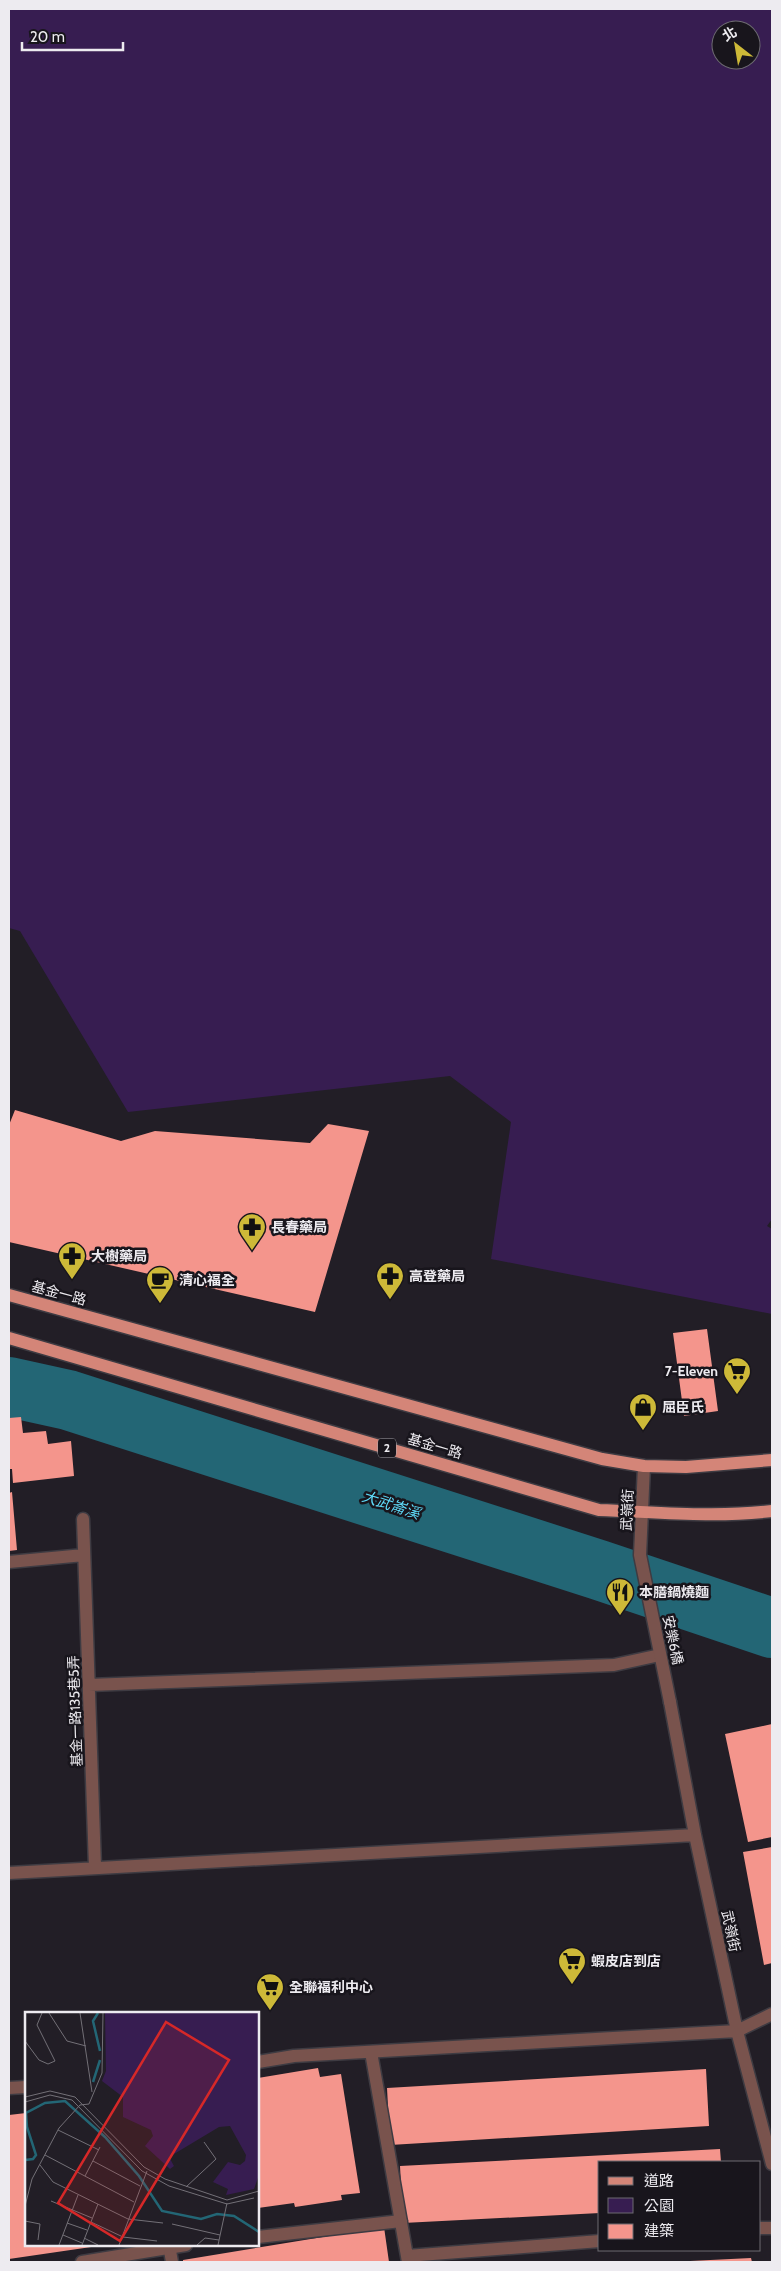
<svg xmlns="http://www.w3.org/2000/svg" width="781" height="2271" font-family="Cabin,'Noto Sans TC',sans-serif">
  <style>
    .green { fill: #371d51; fill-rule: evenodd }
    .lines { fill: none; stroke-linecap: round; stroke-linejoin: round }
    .river { stroke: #236675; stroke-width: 60 }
    .building { fill: #f4958c }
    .lane-casing { stroke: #3e3b42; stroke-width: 15 }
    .street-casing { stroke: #3e3b42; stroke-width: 15 }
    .primary-casing { stroke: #3e3b42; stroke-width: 15 }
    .lane { stroke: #79534d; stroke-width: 12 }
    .street { stroke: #79534d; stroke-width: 12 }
    .primary { stroke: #d48578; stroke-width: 12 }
    .labels { text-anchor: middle; stroke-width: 5; stroke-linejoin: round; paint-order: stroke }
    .shield { fill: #18151c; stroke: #adabb0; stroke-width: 1 }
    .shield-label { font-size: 12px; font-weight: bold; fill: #edebf0 }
    .poi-label { font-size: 14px; font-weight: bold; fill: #edebf0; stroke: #18151c; text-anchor: start }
    .street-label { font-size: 14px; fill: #edebf0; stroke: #18151c }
    .water-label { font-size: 15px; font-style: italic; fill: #5fdcfa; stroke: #18151c }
    .inset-river { fill: none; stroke: #236675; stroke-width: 2.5 }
    .inset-road { fill: none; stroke: #737077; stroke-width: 1 }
    .view { fill: #d62828; fill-opacity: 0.15; stroke: #d62828; stroke-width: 2.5 }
    .inset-edge { fill: none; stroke: #edebf0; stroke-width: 2.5 }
  </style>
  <rect width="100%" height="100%" fill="#221e26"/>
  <path class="green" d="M9 9H772V1219L767 1226 772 1229V1314L491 1259 511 1122 450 1076 128 1112 20 931 9 928ZM721 30H751V60H721Z"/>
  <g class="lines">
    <path class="river" d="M9 1387 68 1400 599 1570 772 1628"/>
  </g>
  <path class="building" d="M15 1110 121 1141 155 1131 310 1143 328 1124 369 1131 315 1312 9 1242V1125Z
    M707 1329 718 1411 684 1416 673 1333Z
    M21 1417 23 1433 46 1431 48 1444 71 1441 74 1476 13 1483 12 1469H9V1418Z
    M12 1492 17 1550 9 1551V1493Z
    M772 1724V1837L748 1842 725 1734Z
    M772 1847V1963L764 1965 743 1852Z
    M318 2068 320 2077 341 2074 360 2193 341 2195 342 2200 295 2207 294 2203 258 2208V2078Z
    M706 2069 709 2126 390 2145 387 2088Z
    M26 2113V2245L98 2246 9 2259V2115Z
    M720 2149 721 2162H600V2213L403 2223 400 2166Z
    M384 2227 389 2262H183V2260Z
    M751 2258 752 2262H690V2261Z"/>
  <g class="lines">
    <g class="lane-casing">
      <path id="lane" d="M83 1519 95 1867
        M9 1562 84 1555
        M89 1685 614 1665 660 1655
        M670 1702 695 1835 737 2031 772 2164
        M9 1873 695 1835
        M371 2052 408 2262
        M258 2062 294 2056 737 2031 772 2014
        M9 2088 26 2087
        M760 2228H772
        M258 2237 401 2221
        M407 2256 600 2241
        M82 2262 186 2245"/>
    </g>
    <g class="street-casing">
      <path id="street" d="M644 1466 640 1555 670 1702
        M169 2245 172 2262"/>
    </g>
    <g class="primary-casing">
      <path id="primary" d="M9 1295 602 1459 644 1466 686 1467 772 1460
        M9 1338 599 1510C657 1512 714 1518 772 1511"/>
    </g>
    <use href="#lane" class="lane"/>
    <use href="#street" class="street"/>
    <use href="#primary" class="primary"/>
  </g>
  <defs>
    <g id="pharmacy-pin" transform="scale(1.4375)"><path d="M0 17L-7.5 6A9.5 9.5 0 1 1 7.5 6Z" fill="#cdb938" stroke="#18151c"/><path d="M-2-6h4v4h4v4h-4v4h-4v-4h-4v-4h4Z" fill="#111"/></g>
    <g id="cafe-pin" transform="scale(1.4375)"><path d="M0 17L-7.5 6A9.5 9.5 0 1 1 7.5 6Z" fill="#cdb938" stroke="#18151c"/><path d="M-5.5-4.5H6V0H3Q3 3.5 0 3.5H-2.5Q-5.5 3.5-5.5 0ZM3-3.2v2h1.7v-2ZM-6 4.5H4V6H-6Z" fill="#111"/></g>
    <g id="supermarket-pin" transform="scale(1.4375)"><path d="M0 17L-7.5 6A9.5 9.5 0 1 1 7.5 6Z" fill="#cdb938" stroke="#18151c"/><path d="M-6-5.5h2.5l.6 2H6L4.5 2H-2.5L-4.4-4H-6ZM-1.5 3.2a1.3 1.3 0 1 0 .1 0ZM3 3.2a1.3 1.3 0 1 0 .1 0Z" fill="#111"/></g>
    <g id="shop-pin" transform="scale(1.4375)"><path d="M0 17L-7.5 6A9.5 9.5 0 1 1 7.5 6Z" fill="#cdb938" stroke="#18151c"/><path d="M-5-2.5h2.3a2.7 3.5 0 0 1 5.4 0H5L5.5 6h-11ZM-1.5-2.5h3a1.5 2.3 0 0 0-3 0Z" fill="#111"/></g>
    <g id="restaurant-pin" transform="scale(1.4375)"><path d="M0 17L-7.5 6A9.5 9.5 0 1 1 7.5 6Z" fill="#cdb938" stroke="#18151c"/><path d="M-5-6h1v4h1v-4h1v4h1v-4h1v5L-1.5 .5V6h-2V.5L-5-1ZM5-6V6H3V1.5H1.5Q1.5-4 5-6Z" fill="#111"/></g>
  </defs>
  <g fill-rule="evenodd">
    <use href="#pharmacy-pin" x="252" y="1227"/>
    <use href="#pharmacy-pin" x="72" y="1256"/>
    <use href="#pharmacy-pin" x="390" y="1276"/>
    <use href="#cafe-pin" x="160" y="1280"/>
    <use href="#supermarket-pin" x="737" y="1371"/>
    <use href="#shop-pin" x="643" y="1407"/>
    <use href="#restaurant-pin" x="620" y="1592"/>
    <use href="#supermarket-pin" x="572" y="1961"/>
    <use href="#supermarket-pin" x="270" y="1987"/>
  </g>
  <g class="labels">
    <rect class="shield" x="378" y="1438.5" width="18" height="19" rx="4"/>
    <g class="shield-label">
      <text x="387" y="1452">2</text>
    </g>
    <g class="poi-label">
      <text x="271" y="1232">長春藥局</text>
      <text x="91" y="1261">大樹藥局</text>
      <text x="409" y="1281">高登藥局</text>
      <text x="179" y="1285">清心福全</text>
      <text x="718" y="1376" text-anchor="end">7-Eleven</text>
      <text x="662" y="1412">屈臣氏</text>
      <text x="639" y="1597">本膳鍋燒麵</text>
      <text x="591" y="1966">蝦皮店到店</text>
      <text x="289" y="1992">全聯福利中心</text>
    </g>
    <g class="street-label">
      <text transform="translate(59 1293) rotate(15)" y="5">基金一路</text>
      <text transform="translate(435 1446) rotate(16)" y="5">基金一路</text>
      <text transform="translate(627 1510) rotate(-87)" y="5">武嶺街</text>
      <text transform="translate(673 1640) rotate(78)" y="5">安樂6橋</text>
      <text transform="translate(75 1711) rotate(-92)" y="5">基金一路135巷5弄</text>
      <text transform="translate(731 1931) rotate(78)" y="5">武嶺街</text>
    </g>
    <g class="water-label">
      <text transform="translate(391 1505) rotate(18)" y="5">大武崙溪</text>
    </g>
  </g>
  <g transform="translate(25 2012)">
    <rect width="234" height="234" fill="#221e26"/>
    <path d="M80 1H234V163L229 177 201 183 203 177 188 170 203 150 215 153 220 149 221 143 205 114 194 115 144 145 149 154 145 157 120 134 128 124 126 118 98 105V85L77 69 81 59Z" fill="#371d51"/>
    <path class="inset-river" d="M73 1 68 9 75 39M68 70 75 48M0 148 8 147 11 143 2 115 1 101 20 91 40 89 80 125 114 164 137 199 176 207 192 202 209 204 234 220"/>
    <path class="inset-road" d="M24 1 42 29 61 34M55 1 67 80M0 29 14 48 23 52 30 49 12 13 17 1M0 85 25 79 50 85 119 155 140 167 202 188 234 179M0 90 25 83 47 88 117 159 144 174 202 192 229 186M33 118 74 138M20 143 109 190M68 149 115 174M15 153 28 170 103 207 138 211M60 164 75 135M161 175 191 147 179 130M26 189 67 206M0 194 7 167 34 116 55 93 64 92 77 61 78 1M0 209 15 212 13 228M66 210 98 225 132 229M42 211 62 218M147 212 195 223M38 223 57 231M59 226 73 233M34 233 53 183M57 233 73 192M94 233 122 159M172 233 180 226 194 228M193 233 202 191"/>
    <path class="view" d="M141 10 204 48 95 229 33 191Z"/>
    <rect width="234" height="234" class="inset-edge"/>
  </g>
  <rect width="781" height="2271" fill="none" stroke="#edebf0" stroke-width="20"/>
  <rect x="598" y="2161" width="162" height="90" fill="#18151c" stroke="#6d6b71"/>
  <rect x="608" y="2177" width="25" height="8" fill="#d48578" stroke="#6d6b71"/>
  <text x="644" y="2186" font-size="15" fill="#edebf0">道路</text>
  <rect x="608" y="2198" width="25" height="15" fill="#371d51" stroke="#6d6b71"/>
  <text x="644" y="2211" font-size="15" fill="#edebf0">公園</text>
  <rect x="608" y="2224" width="25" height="15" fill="#f4958c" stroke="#6d6b71"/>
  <text x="644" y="2236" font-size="15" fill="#edebf0">建築</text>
  <g transform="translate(736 45) rotate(329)"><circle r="24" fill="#18151c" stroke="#6d6b71"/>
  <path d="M0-4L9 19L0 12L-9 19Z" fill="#cdb938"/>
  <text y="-8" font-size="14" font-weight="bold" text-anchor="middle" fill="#edebf0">北</text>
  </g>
  <path d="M22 42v8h101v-8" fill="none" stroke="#edebf0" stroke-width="2.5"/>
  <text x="30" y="42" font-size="15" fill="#edebf0" stroke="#18151c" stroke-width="4" paint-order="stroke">20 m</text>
</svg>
